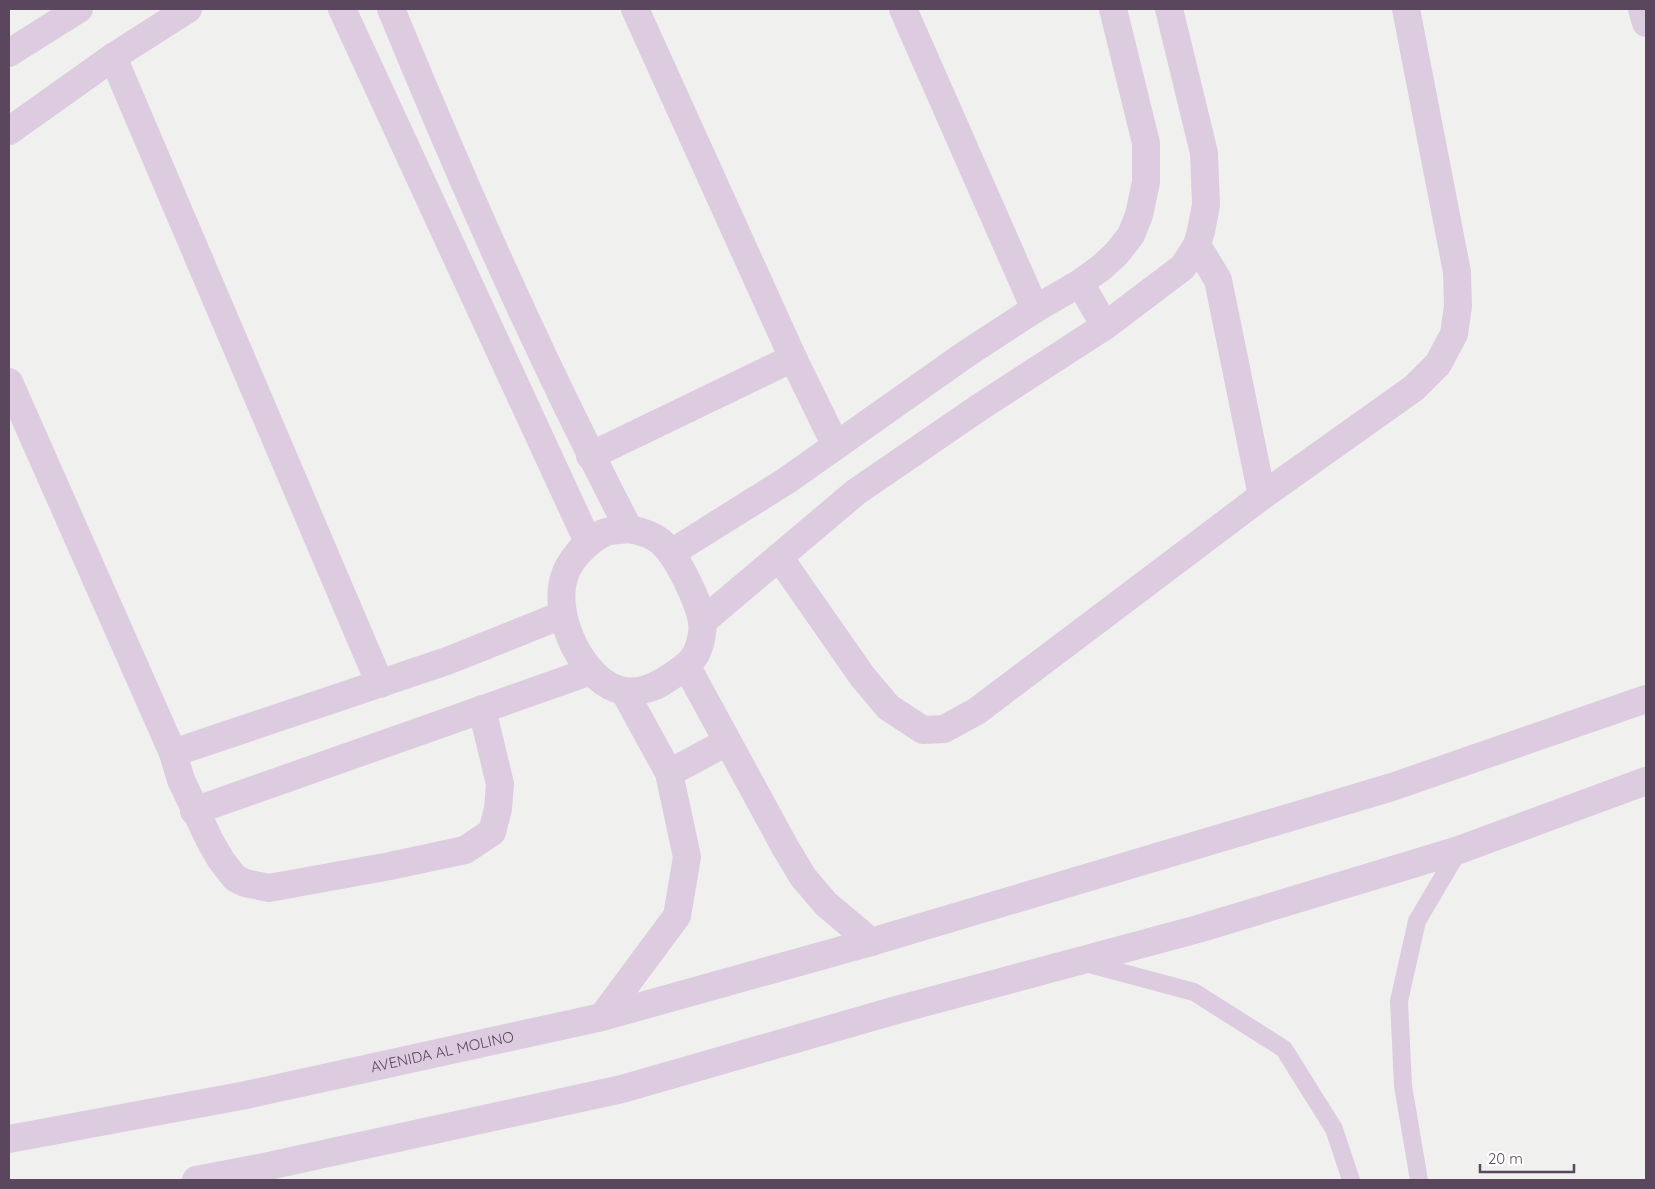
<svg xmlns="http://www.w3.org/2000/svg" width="1655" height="1189" font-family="Quicksand,sans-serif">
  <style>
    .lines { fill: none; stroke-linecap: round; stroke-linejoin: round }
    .service { stroke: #ddcce0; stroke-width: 18 }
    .minor { stroke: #ddcce0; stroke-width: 28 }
    .labels { text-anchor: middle; stroke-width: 4; stroke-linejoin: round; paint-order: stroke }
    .street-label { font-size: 15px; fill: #5a465d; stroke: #fff }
  </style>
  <rect width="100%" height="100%" fill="#f0f1ef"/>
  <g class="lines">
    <path class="service" d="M1082 962 1194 992 1284 1049 1334 1129 1351 1180
      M1419 1180 1403 1086 1399 1001 1417 921 1459 850"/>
    <g class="minor">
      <path d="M342 9 588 542"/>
      <path d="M391 9C464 186 540 359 629 529"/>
      <path d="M635 9 793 358 836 446"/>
      <path d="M903 9 1035 309"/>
      <path d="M1642 9 1646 23"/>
      <path d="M9 53 79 9"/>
      <path d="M113 57 380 684"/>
      <path d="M9 131 113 57 188 9"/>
      <path d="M1197 245 1218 280 1262 496"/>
      <path d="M1080 283 1105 326"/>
      <path d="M9 382 173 753 181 780 210 841 221 860 235 878 245 883 269 888 390 866 465 850 492 832 498 809 500 784 482 709"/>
      <path d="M590 456 793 358"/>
      <path d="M629 529C640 531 651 534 660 541 677 555 698 600 702 621 704 630 700 646 696 654 688 667 676 673 664 681 653 688 638 693 625 691 583 685 552 615 564 578 566 569 573 559 579 552 587 544 595 536 606 532 613 530 622 530 629 529Z"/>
      <path d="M671 553 786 481 966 354 1035 309 1080 283 1102 267 1117 253 1131 235 1139 215 1146 182V143L1113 9"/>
      <path d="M779 557 862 676 888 707 923 730 944 729 977 711 1262 496 1414 388 1438 364 1454 334 1458 306 1457 272 1406 9"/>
      <path d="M702 622 856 492 980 407 1105 326 1183 267 1197 245 1201 231 1206 205 1204 153 1169 9"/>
      <path d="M687 667 785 847 803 877 826 904 871 942"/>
      <path d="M173 753 447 661 562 615"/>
      <path d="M669 773 727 742"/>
      <path d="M194 811 591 671"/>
      <path d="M602 1017 677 916 687 857 669 773 624 691"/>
      <path id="s1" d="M9 1139 246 1095 602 1017 871 942 1392 787 1646 699"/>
      <path d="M196 1180 264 1167 622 1089 893 1011 1198 929 1459 850 1646 781"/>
    </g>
  </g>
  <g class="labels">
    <g class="street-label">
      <text dy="5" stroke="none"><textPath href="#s1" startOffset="442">AVENIDA AL MOLINO</textPath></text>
    </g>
  </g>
  <rect width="1655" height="1189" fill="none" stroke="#5a465d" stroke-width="20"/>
  <path d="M1480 1164v8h94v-8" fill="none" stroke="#5a465d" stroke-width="2.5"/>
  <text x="1488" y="1164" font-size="15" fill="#5a465d" stroke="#ffffff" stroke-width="4" paint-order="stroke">20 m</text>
</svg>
